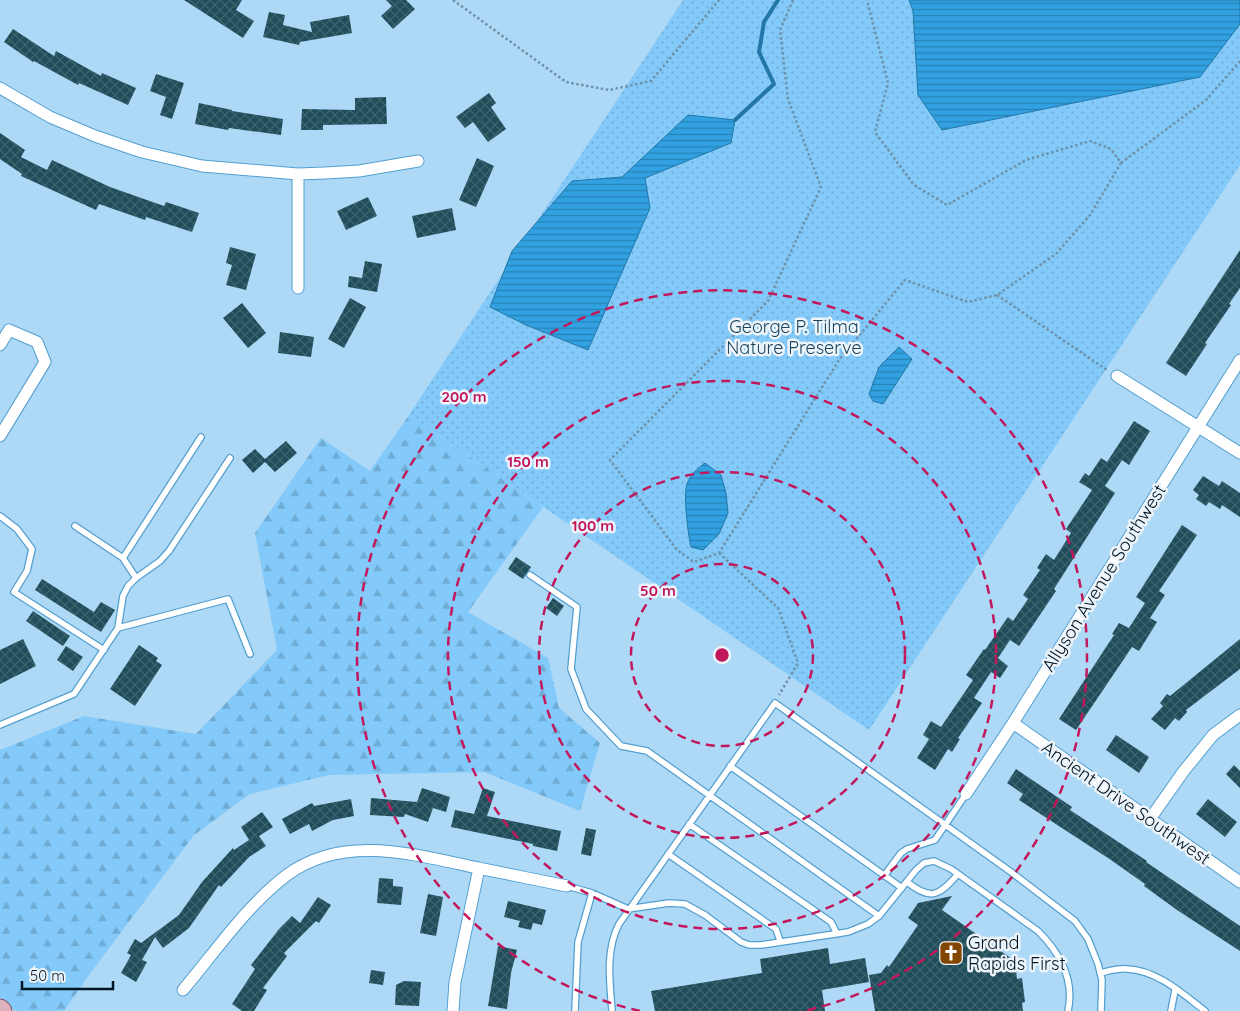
<svg xmlns="http://www.w3.org/2000/svg" width="1240" height="1011" font-family="Quicksand,sans-serif">
  <style>
    .grass { fill: url(#grass-dots) }
    .forest { fill: url(#forest-firs) }
    .water { fill: url(#water-rules); stroke: #2277a8 }
    .lines { fill: none; stroke-linecap: round; stroke-linejoin: round }
    .stream { stroke: #2277a8; stroke-width: 4 }
    .building { fill: url(#building-cross-hatch) }
    .lane-casing { stroke: #539fcf; stroke-width: 8 }
    .street-casing { stroke: #539fcf; stroke-width: 13 }
    .primary-casing { stroke: #805a6d; stroke-width: 21 }
    .path { stroke: #6e92aa; stroke-width: 2.5; stroke-dasharray: 2.5 2.5; stroke-linecap: butt }
    .lane { stroke: #fff; stroke-width: 5.5 }
    .street { stroke: #fff; stroke-width: 11 }
    .primary { stroke: #dcb2bf; stroke-width: 19 }
    .ring { fill: none; stroke: #c2185b; stroke-width: 2.5; stroke-dasharray: 9 6 }
    .labels { text-anchor: middle; stroke-width: 5; stroke-linejoin: round; paint-order: stroke }
    .park-label { font-size: 18px; fill: #18445e; stroke: #edf4fa }
    .street-label { font-size: 18px; fill: #001523; stroke: #edf4fa }
    .poi-label { font-size: 18px; fill: #001523; stroke: #edf4fa; text-anchor: start }
    .centre { fill: #c2185b; stroke: #edf4fa; stroke-width: 2.5 }
    .ring-label { font-size: 15px; text-anchor: middle; font-weight: bold; fill: #c2185b; stroke: #edf4fa; stroke-width: 5; stroke-linejoin: round; paint-order: stroke }
  </style>
  <defs>
    <pattern id="grass-dots" width="8" height="8" patternUnits="userSpaceOnUse" patternTransform="scale(1.25)"><rect width="8" height="8" fill="#83c9f9"/><path d="M2 2h.1M6 6h.1" fill="none" stroke="#6facd5" stroke-width="1.8" stroke-linecap="round"/></pattern>
    <pattern id="forest-firs" width="22" height="20" patternUnits="userSpaceOnUse" patternTransform="scale(1.25)"><rect width="22" height="20" fill="#83c9f9"/><path d="M5 1l3.5 6h-7zM16 11l3.5 6h-7z" fill="#6facd5"/></pattern>
    <pattern id="water-rules" width="6" height="5" patternUnits="userSpaceOnUse" patternTransform="scale(1.25)"><rect width="6" height="5" fill="#31a1e1"/><path d="M0 2.5h6" fill="none" stroke="#2782b6"/></pattern>
    <pattern id="building-cross-hatch" width="8" height="8" patternUnits="userSpaceOnUse" patternTransform="scale(1.25)"><rect width="8" height="8" fill="#1f4d5a"/><path d="M0 0l8 8M0 8l8-8" fill="none" stroke="#3c636e"/></pattern>
  </defs>
  <rect width="100%" height="100%" fill="#add9f7"/>
  <path class="grass" d="M683 0H1240V165L869 730 409 415Z"/>
  <path class="forest" d="M409 415 543 507 468 612 548 658 559 708 600 743 580 811 484 772 329 775 250 794 194 835 89 975 64 1011H16L0 999V750L84 716 196 734 277 650 255 533 321 438 370 471Z"/>
  <path class="water" d="M909 0H1240V24L1200 77 942 130 918 95 913 11Z
    M688 115 735 120 731 143 645 178 650 208 588 350 526 325 490 307 512 251 572 181 622 177Z
    M899 347 912 359 883 404 873 401 869 394 879 367Z
    M705 463 721 475 726 493 728 513 719 534 703 550 691 547C688 534 683 495 687 484 690 475 698 468 705 463Z"/>
  <g class="lines">
    <path class="stream" d="M735 120 774 84 759 52 764 22 778 0"/>
  </g>
  <path class="building" d="M184 0H242L236 10 254 21 243 38Z
    M386 0H406L415 9 393 29 381 16 392 6Z
    M269 12 285 15 283 25 312 32 310 22 349 15 352 33 300 42 299 45 263 37Z
    M13 29 54 56 56 51 101 76 102 73 136 88 128 105 79 83 78 85 34 61 33 62 4 42Z
    M156 74 184 83 172 119 160 115 166 97 150 91Z
    M489 93 496 103 491 107 506 129 488 142 473 122 465 128 456 117Z
    M386 97 387 124 323 125V130H301L302 109 355 110V98Z
    M199 103 232 110V111L283 119 281 135 229 128 228 130 195 124Z
    M0 133 25 150 21 157 47 170 52 160 110 187 164 206 166 202 199 213 192 232 146 217 145 220 99 204 96 210 21 176 22 174 0 159Z
    M477 158 494 166 476 207 459 200Z
    M368 197 377 216 346 230 337 211Z
    M452 208 456 230 417 238 412 216Z
    M230 247 256 254 246 290 226 285 232 265 226 263Z
    M1240 250V288L1229 304 1231 305 1205 343 1207 344 1186 376 1166 363Z
    M365 261 382 264 377 292 348 287 349 276 362 278Z
    M350 298 366 307 344 348 328 339Z
    M242 303 266 333 248 348 223 318Z
    M280 332 314 337 311 357 278 353Z
    M1134 421 1150 431 1129 465 1122 460 1105 486 1115 493 1054 589 1056 591 1019 646 1010 640 998 658 1008 666 1000 678 991 672 974 698 982 703 958 738 960 739 952 752 948 749 935 770 917 758 929 739 923 735 931 721 941 727 973 680 966 675 984 649 985 650 1008 617 1013 621 1028 599 1023 595 1040 570 1037 568 1046 554 1054 560 1071 533 1066 529 1092 490 1079 482 1085 473 1089 476 1101 458 1107 462Z
    M286 441 297 453 275 472 265 462 253 473 242 460 255 449 265 459Z
    M1203 476 1219 486 1222 481 1240 493V517L1222 505 1220 509 1209 502 1206 506 1196 499 1199 495 1193 490Z
    M1182 525 1197 535 1159 591 1165 595 1150 618 1157 622 1139 651 1132 647 1076 730 1059 719 1114 635 1112 634 1119 623 1129 628 1145 603 1136 597Z
    M516 557 531 567 523 579 508 569Z
    M42 579 94 612 101 602 115 610 101 632 35 590Z
    M553 598 564 606 557 616 546 608Z
    M33 611 70 636 63 646 26 621Z
    M23 639 36 666 0 684V650Z
    M1240 639V669L1186 710 1187 712 1179 721 1175 718 1165 730 1151 719 1163 706 1160 703 1167 694 1170 696Z
    M139 645 158 658 156 661 162 665 135 706 110 689Z
    M66 646 83 657 73 671 57 660Z
    M1116 735 1149 757 1139 773 1106 750Z
    M1234 765 1240 771V788L1226 774Z
    M1016 769 1072 807 1070 810 1147 861 1146 862 1240 926V951L1177 910 1144 886 1145 884 1111 860 1019 800 1023 794 1007 783Z
    M422 788 450 797 446 812 433 808 428 822 405 814 404 817 370 815 371 798 417 802Z
    M483 788 495 792 487 816 561 831 557 851 533 846V844L451 827 455 810 474 814Z
    M351 799 354 816 333 820 312 831 309 824 290 834 282 819 312 803 314 806Z
    M1208 799 1237 822 1225 837 1196 814Z
    M262 812 273 827 259 836 266 846 249 857 221 887 219 885 189 928 163 948 155 937 142 960 147 962 136 982 121 973 131 955 127 953 135 939 141 943 179 915 202 882 233 848 234 850 249 840 241 827Z
    M586 828 596 830 591 856 581 854Z
    M379 878 393 879V886L403 887 401 905 377 903Z
    M428 894 443 897 436 936 420 933Z
    M952 896 942 910 1015 961 1017 979 1022 978 1025 1002 1022 1003 1023 1011H875L869 975 881 973 887 965 889 967 918 925 908 918 918 903Z
    M318 897 331 905 319 923 316 921 284 953 287 956 263 988 267 990 254 1011H242L232 1004 255 969 251 965 279 929 292 916 300 923Z
    M508 901 546 910 542 925 533 923 531 930 518 927 520 921 504 917Z
    M498 946 517 950 511 973 507 1009 488 1006Z
    M828 948 830 964 865 958 869 982 822 990 825 1011H655L651 991 762 973 760 959Z
    M371 970 385 972 383 985 369 983Z
    M404 981 421 982 419 1006 395 1005 396 985Z"/>
  <g class="lines">
    <g class="lane-casing">
      <path id="lane" d="M0 516 17 529 32 549 27 571 14 592 104 650
        M75 526 123 558 136 578
        M123 558 201 437
        M530 575 577 607 571 669 586 709 621 746 647 751 879 916
        M118 628 228 599 250 654
        M0 725 74 694 118 628 123 596 128 586 136 578 160 561 169 551 230 458
        M730 766 902 888
        M689 824 831 922 837 934
        M668 854 776 929 780 941
        M884 876 901 853 907 849 935 840 966 794
        M907 882C931 901 939 896 958 874
        M567 886 592 893 628 909 669 903 685 904 705 915 741 942 749 945H761L848 932 868 924 879 916 916 870 924 863 934 861 951 869 1038 931C1060 953 1075 979 1068 1011
        M1100 973C1109 971 1118 968 1127 969 1157 970 1183 994 1205 1011
        M575 1011 578 942 592 893
        M612 1011C610 983 605 951 619 924L775 703 1011 872 1075 921 1088 939 1098 964 1102 980 1101 1011
        M1171 1011 1175 990"/>
    </g>
    <g class="street-casing">
      <path id="street" d="M0 88 50 117 95 136 142 152 202 166 298 174 325 173 359 171 418 161
        M298 174V288
        M0 345 9 330 37 342 45 362 0 436
        M1117 376 1240 453
        M1013 723 1240 882
        M966 794 1013 723 1240 360
        M1150 819 1183 772 1213 735 1240 715
        M183 990C215 952 247 905 287 875 344 833 416 855 478 868 508 874 537 880 567 886
        M453 1011 455 982 479 868"/>
    </g>
    <g class="primary-casing">
      <path id="primary" d="M0 1009 2 1011"/>
    </g>
    <path class="path" d="M453 0 566 82 609 90 651 81 719 0
      M793 0 780 30 788 99 821 187 768 301 610 460 677 550 694 562 719 553 839 360 905 280 968 302 997 295 1056 254 1090 215 1121 163 1111 149 1090 141 1026 160 947 205 914 185 875 132 888 83 867 0
      M1121 163 1206 100 1240 61
      M997 295 1107 370
      M719 553 778 608 798 663 779 695"/>
    <use href="#lane" class="lane"/>
    <use href="#street" class="street"/>
    <use href="#primary" class="primary"/>
  </g>
  <g class="ring">
    <circle cx="722" cy="655" r="91"/>
    <circle cx="722" cy="655" r="183"/>
    <circle cx="722" cy="655" r="274"/>
    <path d="M640 1011A365 365 0 1 1 804 1011"/>
  </g>
  <defs>
    <g id="church-square" transform="scale(1.25)"><rect x="-9" y="-9" width="18" height="18" rx="4" fill="#834601" stroke="#edf4fa"/><path d="M-1.2-6h2.4v3.5h3.3v2.4h-3.3V6h-2.4V-.1h-3.3v-2.4h3.3Z" fill="#fff"/></g>
  </defs>
  <g fill-rule="evenodd">
    <use href="#church-square" x="951" y="953"/>
  </g>
  <g class="labels">
    <g class="park-label">
      <text x="794" y="333">George P. Tilma<tspan x="794" dy="21">Nature Preserve</tspan></text>
    </g>
    <g class="street-label">
      <text transform="translate(1104 578) rotate(-58)" y="6">Allyson Avenue Southwest</text>
      <text transform="translate(1126 803) rotate(35)" y="6">Ancient Drive Southwest</text>
    </g>
    <g class="poi-label">
      <text x="968" y="949">Grand<tspan x="968" dy="21">Rapids First</tspan></text>
    </g>
  </g>
  <circle cx="722" cy="655" r="8" class="centre"/>
  <g class="ring-label">
    <text x="464" y="402">200 m</text>
    <text x="528" y="467">150 m</text>
    <text x="593" y="531">100 m</text>
    <text x="658" y="596">50 m</text>
  </g>
  <path d="M22 981v8h91v-8" fill="none" stroke="#001523" stroke-width="2.5"/>
  <text x="30" y="981" font-size="15" fill="#001523" stroke="#edf4fa" stroke-width="4" paint-order="stroke">50 m</text>
</svg>
